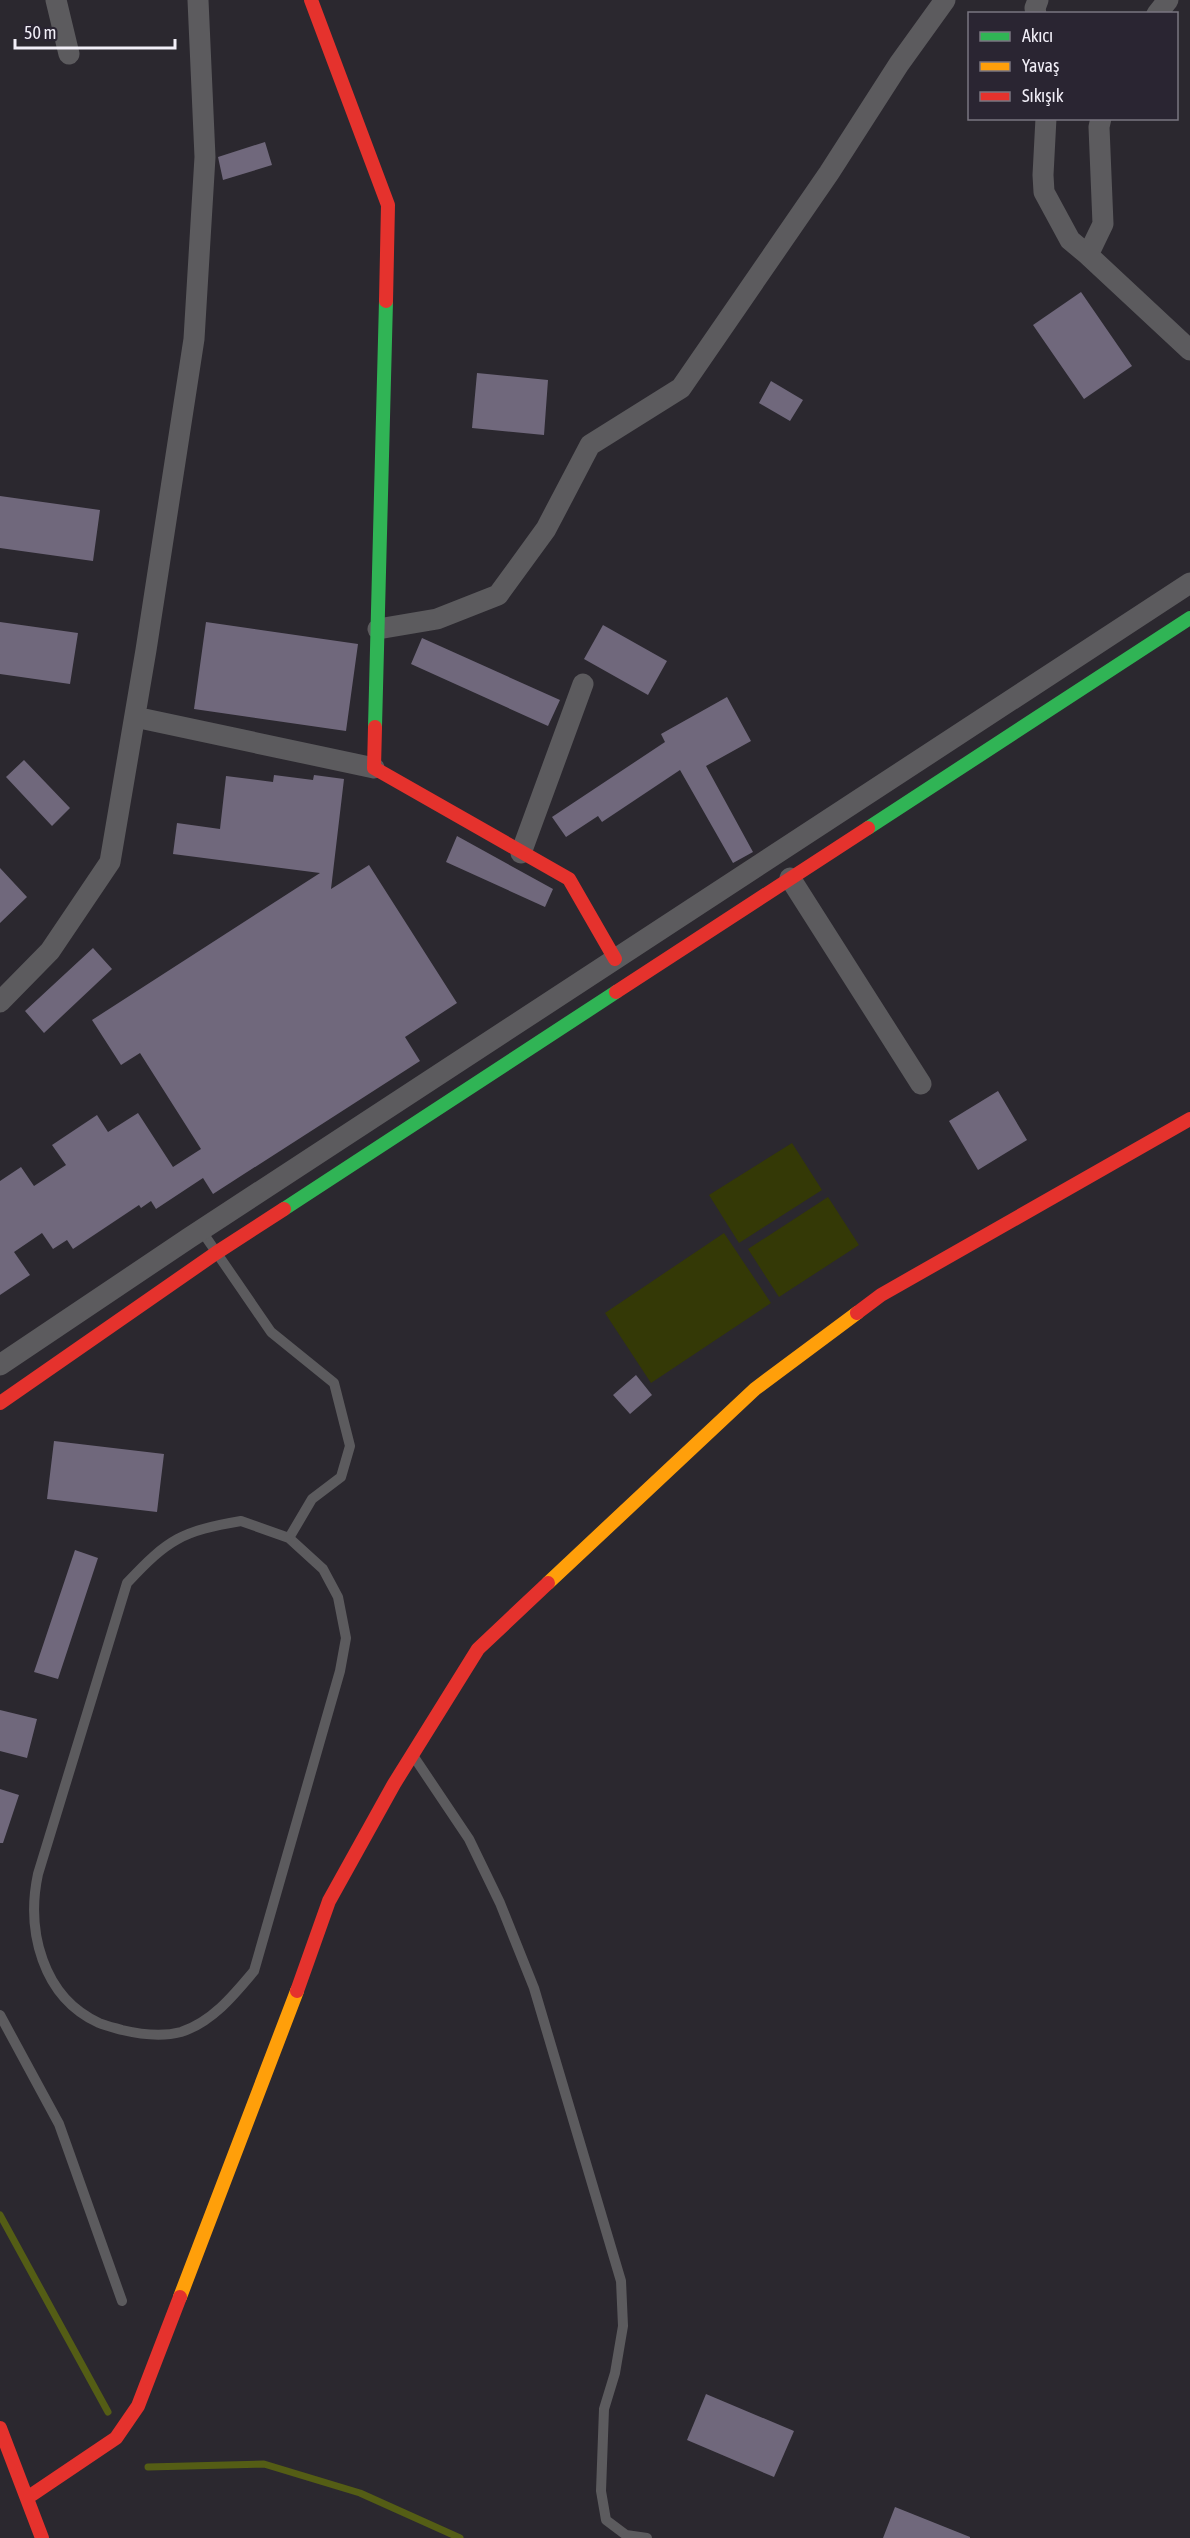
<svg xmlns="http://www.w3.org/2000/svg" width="1190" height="2538" font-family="'Asap Condensed',sans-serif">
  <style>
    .green { fill: #343906 }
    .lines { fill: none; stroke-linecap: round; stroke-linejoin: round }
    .stream { stroke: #545d15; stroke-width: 7 }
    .building { fill: #70687c }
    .lane { stroke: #5c5b5e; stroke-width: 10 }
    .street { stroke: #5c5b5e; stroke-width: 21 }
    .fast { stroke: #30b455; stroke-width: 14 }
    .slow { stroke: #ff9f0a; stroke-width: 14 }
    .jam { stroke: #e5322d; stroke-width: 14 }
  </style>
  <rect width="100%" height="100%" fill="#2b282f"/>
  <path class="green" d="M792 1143 822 1190 739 1243 709 1195Z
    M828 1197 859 1245 779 1297 748 1249Z
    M724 1233 771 1303 651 1383 605 1313Z"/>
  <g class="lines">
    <path class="stream" d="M0 2215 108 2412
      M148 2467 264 2464 360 2493 460 2538"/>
  </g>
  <path class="building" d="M265 142 272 165 223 180 218 157Z
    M1081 292 1132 366 1084 399 1033 325Z
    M477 373 548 380 544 435 472 428Z
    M771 381 803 400 790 421 759 403Z
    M0 496 100 510 93 561 0 548Z
    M0 622 78 633 70 684 0 674Z
    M206 622 358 644 346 731 194 709Z
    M603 625 667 661 648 695 584 659Z
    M422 638 560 700 548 726 411 664Z
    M727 697 751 741 706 766 753 852 733 863 680 770 602 822 598 816 566 837 552 817 665 742 661 734Z
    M24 760 70 808 52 826 6 777Z
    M274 775 313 780 314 775 344 779 331 889 369 865 457 1003 405 1037 420 1061 213 1194 203 1178 156 1209 151 1201 141 1208 139 1205 73 1249 67 1240 53 1249 42 1233 14 1252 30 1275 0 1295V1181L21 1167 34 1186 66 1165 52 1145 97 1115 108 1132 138 1113 173 1167 201 1149 140 1053 121 1065 92 1020 320 873 173 854 177 823 220 829 226 776 273 782Z
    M457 836 553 889 545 907 446 862Z
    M0 868 27 897 0 923Z
    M93 948 112 969 44 1033 25 1011Z
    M998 1091 1027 1140 978 1170 949 1121Z
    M636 1375 652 1395 630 1414 613 1395Z
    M54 1441 164 1454 157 1512 47 1499Z
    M75 1550 98 1558 58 1679 34 1672Z
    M0 1710 37 1719 27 1758 0 1751Z
    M0 1789 19 1795 3 1843H0Z
    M706 2394 794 2431 774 2477 687 2440Z
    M895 2507 970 2537V2538H883Z"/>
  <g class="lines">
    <path class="lane" d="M201 1230 271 1332 334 1383 350 1446 341 1477 312 1499 289 1538
      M241 1521 289 1538 323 1569 338 1597 346 1638 340 1671 254 1971C234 1995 212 2022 181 2032 162 2037 139 2034 122 2030 115 2028 106 2026 99 2023 42 1997 26 1930 38 1874L127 1583C168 1539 182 1531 241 1521Z
      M414 1757 469 1839 500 1903 534 1988 621 2281 623 2326 615 2373 604 2409 601 2491 606 2520 626 2535 647 2538
      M0 2015 59 2124 122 2301"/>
    <path class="street" d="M56 0 69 54
      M1036 14 1035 8 1038 0
      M1157 14 1168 0
      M1046 118 1043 175 1044 192 1070 240 1088 255
      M1101 118 1099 127 1103 224 1088 255 1190 350
      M378 629 437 619 498 595 546 529 590 445 681 388 829 173 899 64 945 0
      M135 717 374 768
      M521 853 583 684
      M790 878 921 1084
      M0 1002 50 951 110 862 146 650 194 339 205 157 198 0
      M0 1365 189 1238 1190 583"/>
    <path class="fast" d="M375 727 386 301
      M868 828 1190 618
      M284 1209 616 992"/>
    <path class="slow" d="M548 1583 755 1389 857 1313
      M180 2297 297 1991"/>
    <path class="jam" d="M311 0 388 205 386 301
      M375 727 374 768 569 879 615 959
      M616 992 868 828
      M857 1313 881 1295 1190 1119
      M0 1403 216 1253 284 1209
      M297 1991 329 1901 394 1784 478 1649 548 1583
      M0 2428 42 2538
      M27 2498 116 2438 138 2406 180 2297"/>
  </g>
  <rect x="968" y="12" width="210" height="108" fill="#2a2532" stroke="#7a7681" stroke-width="1.5"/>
  <rect x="980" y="32" width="30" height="9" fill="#30b455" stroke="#7a7681" stroke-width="1.5"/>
  <text x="1022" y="42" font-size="18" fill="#f2eff8">Akıcı</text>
  <rect x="980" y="62" width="30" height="9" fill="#ff9f0a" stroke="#7a7681" stroke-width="1.5"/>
  <text x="1022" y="72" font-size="18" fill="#f2eff8">Yavaş</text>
  <rect x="980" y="92" width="30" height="9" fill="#e5322d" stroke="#7a7681" stroke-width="1.5"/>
  <text x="1022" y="102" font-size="18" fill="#f2eff8">Sıkışık</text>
  <path d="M15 39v9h160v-9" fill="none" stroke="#f2eff8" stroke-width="3"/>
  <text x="24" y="39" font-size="18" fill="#f2eff8" stroke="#2a2532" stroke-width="4.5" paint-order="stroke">50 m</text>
</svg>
